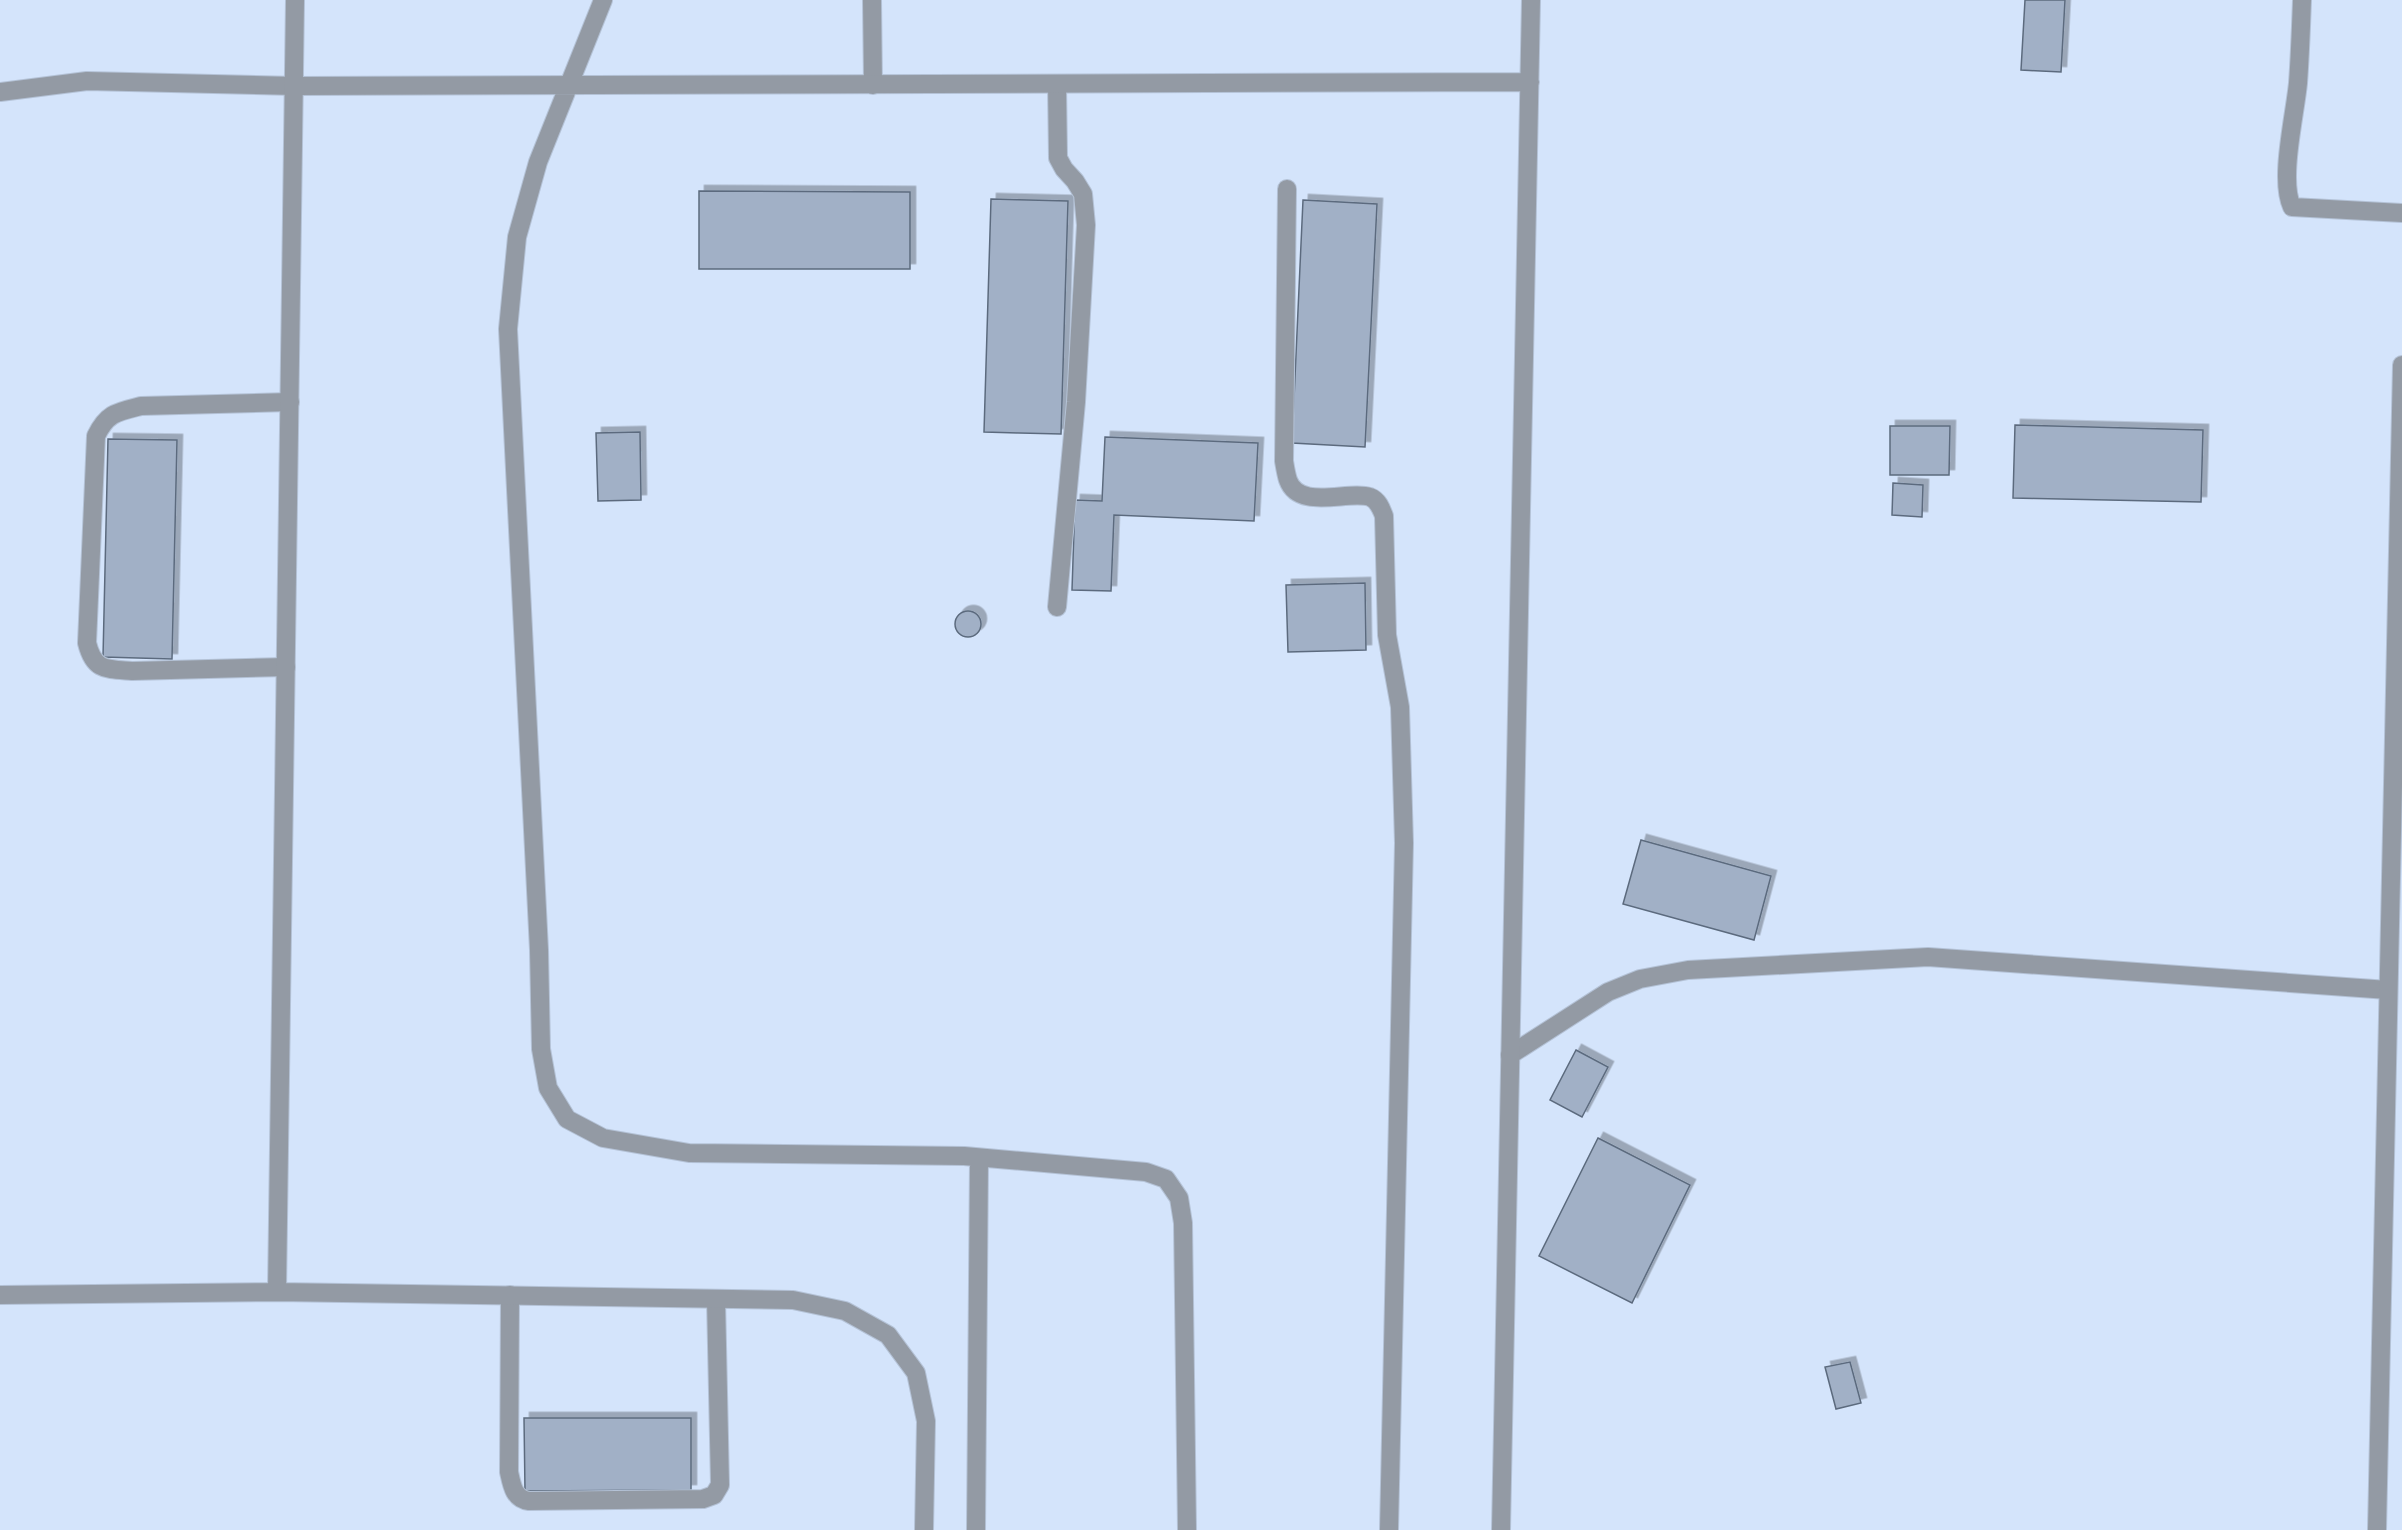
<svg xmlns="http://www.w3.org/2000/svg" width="2402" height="1530" font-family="'Varela Round',sans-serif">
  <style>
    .building { fill: #a1b0c6; stroke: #5c6b7e; stroke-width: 1.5; filter: url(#shadow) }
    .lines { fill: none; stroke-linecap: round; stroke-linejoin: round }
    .lane-casing { stroke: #b4c2d6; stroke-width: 20 }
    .street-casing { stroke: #b4c2d6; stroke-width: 20 }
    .lane { stroke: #939aa4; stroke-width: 18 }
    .street { stroke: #939aa4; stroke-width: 18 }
  </style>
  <defs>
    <filter id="shadow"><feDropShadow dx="5.5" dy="-5.5" stdDeviation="0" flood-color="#0004"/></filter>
  </defs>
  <rect width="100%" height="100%" fill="#d4e4fb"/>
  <path class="building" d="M2025 0H2065L2061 72 2021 70Z
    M699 191 910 192V269H699Z
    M991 199 1068 201 1061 434 984 432Z
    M1303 200 1377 204 1365 447 1292 443Z
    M2015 425 2203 430 2201 502 2013 498Z
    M1890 426H1950L1949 475H1890Z
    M640 432 641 500 598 501 596 433Z
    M1105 437 1258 443 1254 521 1114 515 1111 591 1072 590 1075 500 1102 501Z
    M108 439 177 440 172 659 103 657Z
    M1893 483 1923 485 1922 517 1892 515Z
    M1365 583 1366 650 1288 652 1286 585Z
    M955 624a13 13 0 1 1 26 0a13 13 0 1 1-26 0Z
    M1641 840 1771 876 1754 940 1623 904Z
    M1576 1050 1608 1067 1582 1117 1550 1100Z
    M1598 1138 1690 1185 1632 1303 1539 1256Z
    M1850 1362 1861 1403 1836 1409 1825 1367Z
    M524 1418H691V1490L525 1491Z"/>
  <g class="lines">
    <g class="lane-casing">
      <path id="lane" d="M872 0 873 85
        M0 92 87 81 295 86
        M1287 189 1284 461C1285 467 1286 474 1288 480 1299 511 1348 490 1370 497 1378 500 1381 508 1384 516L1387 635 1400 707 1404 843 1389 1530
        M1057 607 1076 402 1086 225 1083 194 1075 181 1064 169 1058 158 1057 84
        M286 667 132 671C106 669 94 671 87 643L96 436C107 413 117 412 141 406L290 402
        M1510 1055 1608 992 1640 979 1688 970 1928 957 2388 990
        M510 1295 509 1472C512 1486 514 1499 529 1501L703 1499 714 1495 720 1485 716 1299"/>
    </g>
    <g class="street-casing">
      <path id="street" d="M603 0 538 162 517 237 508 329 539 950 541 1049 548 1088 567 1119 603 1138 689 1153 964 1156 1146 1172 1166 1179 1179 1198 1183 1223 1187 1530
        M2302 0C2301 28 2300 56 2298 83 2295 115 2279 180 2292 207L2402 213
        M295 86 1530 82
        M277 1292 295 0
        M0 1295 277 1292 793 1300 845 1311 888 1335 916 1373 926 1421 924 1530
        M976 1530 979 1158
        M1501 1530 1531 0
        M2377 1530 2402 365"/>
    </g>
    <use href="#lane" class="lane"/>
    <use href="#street" class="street"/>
  </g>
</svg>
